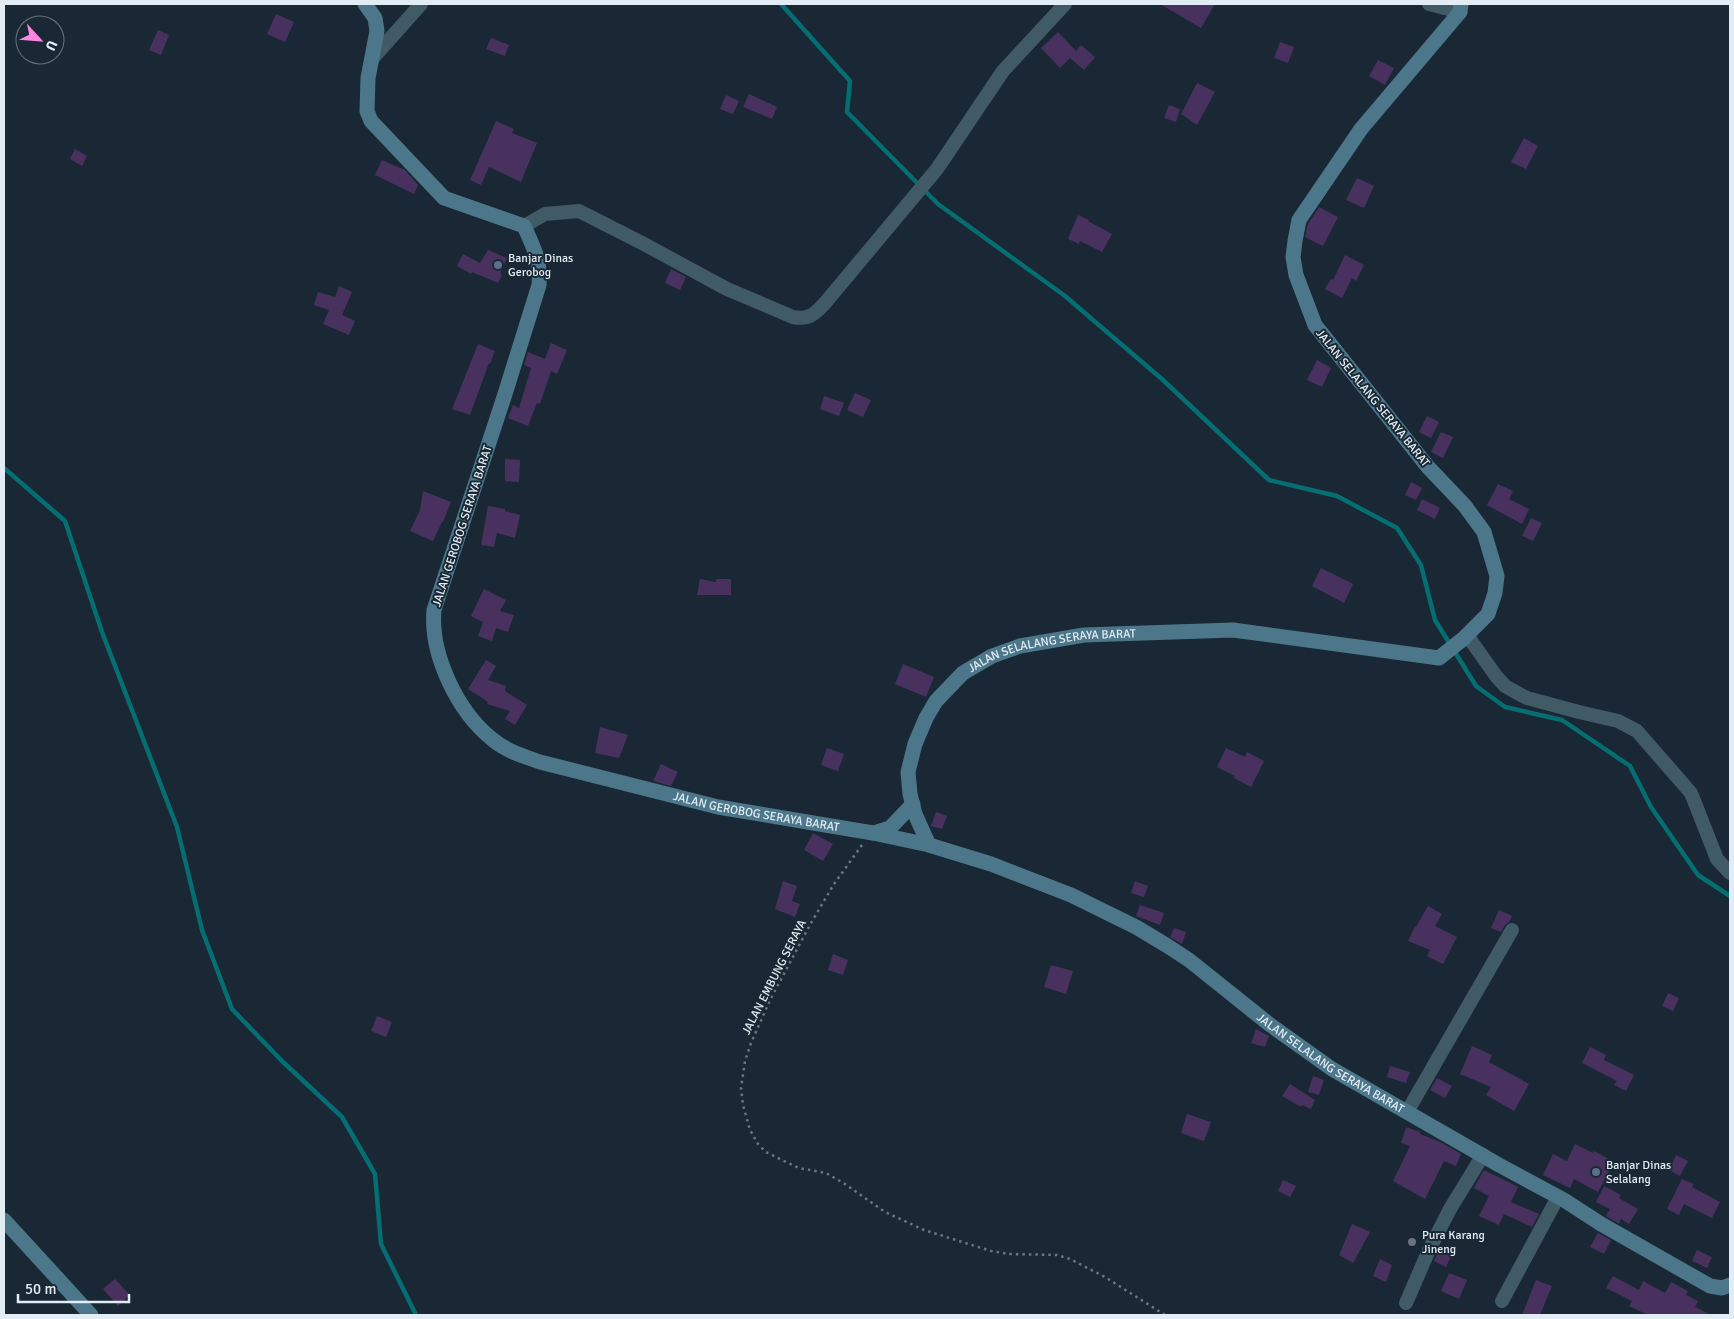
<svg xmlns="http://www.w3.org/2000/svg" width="1734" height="1319" font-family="Signika,sans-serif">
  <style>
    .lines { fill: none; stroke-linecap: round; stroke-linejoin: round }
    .stream { stroke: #046e72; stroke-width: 4.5 }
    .building { fill: #49315f }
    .path { stroke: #6a7782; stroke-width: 2.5; stroke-dasharray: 2.5 4; stroke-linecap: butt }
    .street { stroke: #405a66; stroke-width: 14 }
    .secondary { stroke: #4c778a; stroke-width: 15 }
    .service-dot { fill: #5c6f8a; stroke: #192834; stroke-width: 2 }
    .worship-dot { fill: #6b7280; stroke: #192834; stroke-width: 2 }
    .labels { text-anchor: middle; stroke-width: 4; stroke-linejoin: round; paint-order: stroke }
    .poi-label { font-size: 12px; fill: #e2ecf4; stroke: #192834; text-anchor: start }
    .street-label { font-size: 12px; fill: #e2ecf4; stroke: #192834 }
  </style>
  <rect width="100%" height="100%" fill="#192834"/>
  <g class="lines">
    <path class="stream" d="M781 4 850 81 847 112 938 204 1065 296 1163 380 1269 480 1337 496 1397 528 1421 565 1435 620 1476 686 1505 707 1562 720 1630 766 1651 807 1698 875 1730 896
      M4 468 65 521 102 632 177 827 202 930 232 1009 282 1061 342 1117 375 1174 381 1244 416 1315"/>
  </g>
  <path class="building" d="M1160 4H1215L1201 28Z
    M276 14 294 22 285 42 267 34Z
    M158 30 169 35 161 55 149 50Z
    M1058 32 1076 51 1081 45 1095 57 1084 70 1070 58 1071 57 1060 68 1041 48Z
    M491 38 509 45 505 56 486 49Z
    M1280 42 1294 47 1288 63 1274 58Z
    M1378 60 1394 68 1385 85 1369 76Z
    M1197 83 1215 92 1197 125 1181 114Z
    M749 94 777 107 772 119 743 107Z
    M726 95 739 101 733 114 720 109Z
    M1169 105 1180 109 1176 122 1164 118Z
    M496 121 514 129 512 133 537 143 521 182 489 167 481 185 470 180Z
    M1524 138 1538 146 1526 169 1511 162Z
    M75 149 87 156 82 166 70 159Z
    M382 160 405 170 418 185 414 194 375 175Z
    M1357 178 1374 186 1364 208 1346 200Z
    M1319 207 1338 217 1323 246 1305 237 1308 224Z
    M1078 215 1089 220 1088 221 1112 234 1102 252 1080 241 1079 244 1068 239Z
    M488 250 507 258 500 274 502 275 498 283 472 272 471 274 457 266 463 254 480 263Z
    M1345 255 1364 265 1356 281 1352 278 1342 298 1325 289 1331 279 1333 280Z
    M671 269 686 277 680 290 665 283Z
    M339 286 352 292 342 315 355 321 349 335 323 324 329 310 314 305 318 292 335 297Z
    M551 343 567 350 557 374 551 371 540 404 537 403 528 426 508 418 513 405 519 408 531 368 524 365 528 352 545 359Z
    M478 344 495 351 490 364 489 363 470 415 452 409Z
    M1317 360 1331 368 1322 387 1307 380Z
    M855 393 871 400 863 417 847 410Z
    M824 396 844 403 839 416 820 409Z
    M1427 416 1439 422 1431 438 1419 432Z
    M1441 432 1453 437 1443 458 1431 452Z
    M505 459 520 460 519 482 505 481Z
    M1411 482 1422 488 1416 500 1405 495Z
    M1498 484 1513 491 1509 499 1529 509 1522 524 1487 505Z
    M423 491 451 502 443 522H442L433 541 410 531 420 510Z
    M1422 499 1440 508 1435 519 1417 510Z
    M488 506 505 509V511L520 515 515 538 497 533 494 547 481 545Z
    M1531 518 1542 523 1533 541 1522 536Z
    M1321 568 1353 584 1344 603 1312 586Z
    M700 579 716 582V579H731V595H697Z
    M484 589 506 600 500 611 514 615 508 632 496 628 492 641 478 636 483 622 471 616Z
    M486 660 496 666 488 680 506 686 505 691 527 705 515 725 505 719 510 711 487 704 488 702 468 689Z
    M903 664 934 677 926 697 895 684Z
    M600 727 628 735 619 758 595 753Z
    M827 748 844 754 838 771 821 765Z
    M1226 748 1245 757 1247 752 1264 761 1251 787 1234 778 1235 776 1217 767Z
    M661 764 678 772 671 786 653 781Z
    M936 812 947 816 942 829 931 826Z
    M813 833 833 844 823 861 804 850Z
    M783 881 797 886 792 901 800 904 795 917 775 909Z
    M1135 881 1148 886 1144 897 1131 893Z
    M1140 905 1164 913 1160 925 1136 916Z
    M1428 906 1442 914 1435 926 1457 937 1443 964 1427 956 1430 950 1408 941 1415 926 1416 927Z
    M1499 910 1512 916 1509 922 1505 925 1501 932 1491 928Z
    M1174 928 1186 932 1182 944 1170 937Z
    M833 954 848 960 843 975 828 970Z
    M1051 965 1073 971 1066 994 1044 987Z
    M1668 993 1679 998 1673 1011 1662 1006Z
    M377 1016 392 1022 386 1037 371 1031Z
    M1256 1029 1269 1036 1265 1047 1251 1043Z
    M1472 1046 1492 1055 1489 1062 1529 1084 1514 1111 1486 1095 1491 1087 1460 1074Z
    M1590 1047 1606 1055 1604 1060 1634 1075 1626 1091 1614 1085 1617 1081 1582 1063Z
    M1390 1066 1410 1072 1406 1083 1387 1077Z
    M1313 1076 1324 1080 1319 1095 1308 1092Z
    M1437 1078 1452 1086 1445 1098 1430 1090Z
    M1290 1084 1315 1100 1311 1109 1302 1105 1301 1107 1282 1096Z
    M1187 1114 1211 1122 1204 1141 1181 1133Z
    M1406 1127 1420 1132V1134L1440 1142 1461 1154 1456 1166 1444 1161 1425 1199 1393 1181 1410 1146 1401 1143Z
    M1575 1144 1593 1153 1594 1151 1614 1162 1598 1192 1574 1179 1570 1188 1543 1175 1553 1154 1567 1161Z
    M1676 1155 1688 1161 1680 1176 1669 1170Z
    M1484 1170 1518 1187 1511 1202 1539 1214 1532 1227 1504 1214 1499 1225 1479 1216 1489 1196 1474 1188Z
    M1682 1179 1694 1184 1692 1187 1720 1202 1712 1218 1684 1204 1679 1215 1667 1209Z
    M1283 1180 1296 1186 1290 1197 1278 1191Z
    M1604 1186 1621 1195 1619 1198 1638 1209 1629 1224 1621 1219 1619 1224 1606 1216 1610 1209 1596 1202Z
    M1352 1224 1370 1232 1353 1263 1339 1255Z
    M1598 1233 1611 1240 1604 1254 1590 1247Z
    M1440 1249 1452 1254 1446 1267 1434 1261Z
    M1697 1250 1712 1257 1707 1268 1692 1261Z
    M1380 1259 1392 1265 1386 1282 1373 1276Z
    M1449 1273 1467 1280 1459 1299 1441 1291Z
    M1613 1276 1639 1290 1643 1281 1665 1293 1671 1282 1688 1291 1686 1295 1698 1301 1695 1307 1711 1315H1648L1629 1306 1632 1301 1606 1288Z
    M115 1279 130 1295 118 1306 103 1289Z
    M1536 1280 1552 1286 1540 1315H1522Z"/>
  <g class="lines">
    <path class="path" d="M862 845 834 884 811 923 771 998 751 1043 745 1061 741 1088 743 1105 750 1130 758 1144 766 1152 788 1163 799 1168 826 1173 845 1184 885 1212 924 1230 991 1251 1009 1254 1057 1255 1070 1259 1105 1277 1165 1315"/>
    <path class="street" d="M1429 4 1460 12
      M372 59 421 4
      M524 226 545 214 579 211 642 243 727 289 793 317C809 320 815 314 825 303L937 169 1003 71 1065 4
      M1467 635 1496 676 1505 686 1512 690 1527 698 1579 712 1618 721 1637 731 1691 793 1717 859 1730 873
      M1407 1112 1512 930
      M1502 1301 1558 1197
      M1406 1303 1429 1250 1450 1209 1483 1155"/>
    <g class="secondary">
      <path id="s1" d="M365 4 375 18 377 31 368 78 367 111 371 121 444 198 524 226C534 248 541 261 539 285L505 394 434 610C430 654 457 711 492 739 506 751 523 756 540 762L718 807 873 833 929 845 991 864 1071 895 1136 927 1166 945 1189 960 1269 1024 1332 1069 1499 1165 1564 1200 1601 1224 1710 1286 1722 1288 1730 1285"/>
      <path d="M874 833 890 828 913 804"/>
      <path id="s2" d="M929 845 915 814 910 794 908 772 915 744 926 718 936 701 963 673 992 656 1020 646 1084 635 1233 630 1439 658 1463 639 1488 614 1495 593 1497 576 1484 532 1465 506 1428 467 1315 325 1296 275 1293 257 1295 241 1299 220 1361 129 1460 12 1461 4"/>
      <path d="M4 1220 91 1315"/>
    </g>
  </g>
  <g class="service-dot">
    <circle cx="498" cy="265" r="5"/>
    <circle cx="1596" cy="1172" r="5"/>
  </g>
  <circle class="worship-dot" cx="1412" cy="1242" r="5"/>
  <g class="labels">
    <g class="poi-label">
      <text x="508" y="262">Banjar Dinas<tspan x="508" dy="14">Gerobog</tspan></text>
      <text x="1606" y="1169">Banjar Dinas<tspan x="1606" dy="14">Selalang</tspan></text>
      <text x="1422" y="1239">Pura Karang<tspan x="1422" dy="14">Jineng</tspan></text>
    </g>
    <g class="street-label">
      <text transform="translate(1373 398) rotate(51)" y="4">JALAN SELALANG SERAYA BARAT</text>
      <text transform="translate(462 526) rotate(-72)" y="4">JALAN GEROBOG SERAYA BARAT</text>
      <text dy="4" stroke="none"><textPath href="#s2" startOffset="286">JALAN SELALANG SERAYA BARAT</textPath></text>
      <text dy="4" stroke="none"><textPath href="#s1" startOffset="1138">JALAN GEROBOG SERAYA BARAT</textPath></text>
      <text transform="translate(774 977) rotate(-63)" y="4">JALAN EMBUNG SERAYA</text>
      <text dy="4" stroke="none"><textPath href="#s1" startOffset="1775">JALAN SELALANG SERAYA BARAT</textPath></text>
    </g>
  </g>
  <rect width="1734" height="1319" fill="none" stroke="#e2ecf4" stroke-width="10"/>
  <g transform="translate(40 40) rotate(116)"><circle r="24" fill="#192834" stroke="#697681"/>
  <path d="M0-4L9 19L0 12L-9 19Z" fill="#fd86e1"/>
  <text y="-8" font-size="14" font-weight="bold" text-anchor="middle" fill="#e2ecf4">U</text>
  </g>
  <path d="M18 1294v8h111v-8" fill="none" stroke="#e2ecf4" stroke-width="2.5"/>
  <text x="25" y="1294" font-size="15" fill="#e2ecf4" stroke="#192834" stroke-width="4" paint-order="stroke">50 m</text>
</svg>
